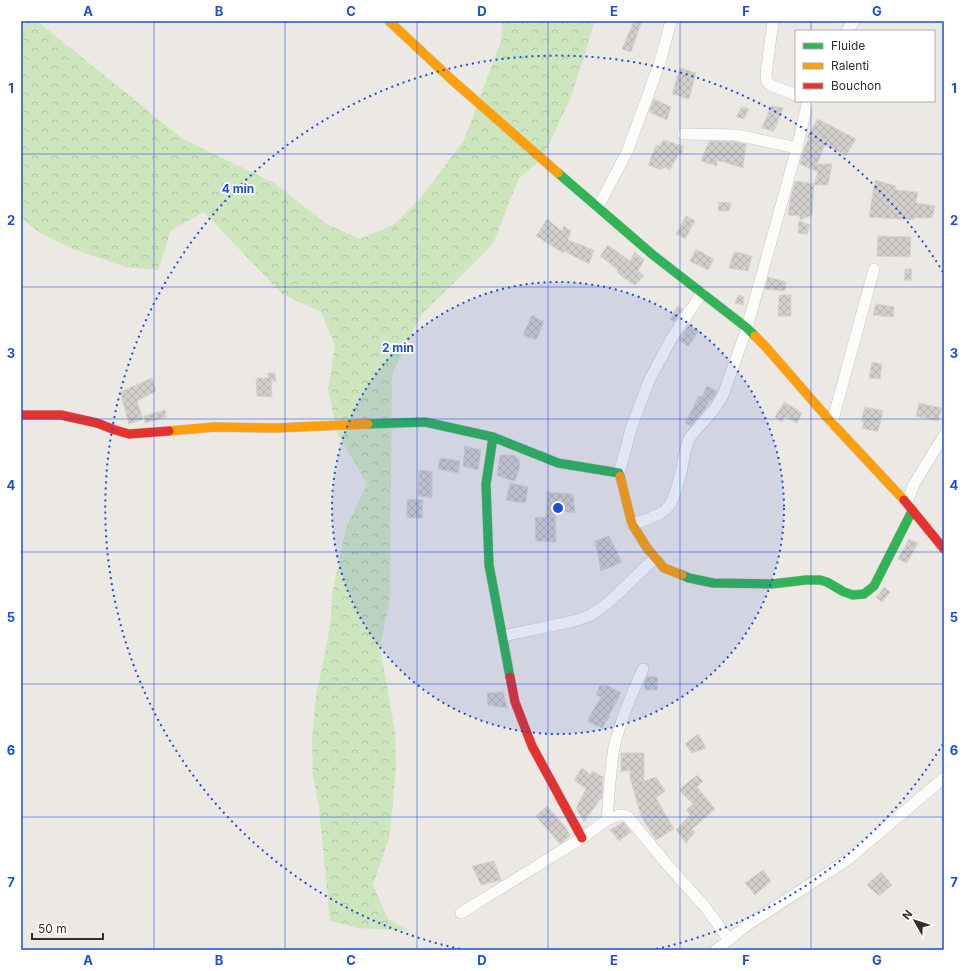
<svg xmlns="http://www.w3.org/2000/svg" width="965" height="971" font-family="Inter,sans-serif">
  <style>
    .forest { fill: url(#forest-crowns) }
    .building { fill: url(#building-cross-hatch); stroke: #d7d4d0 }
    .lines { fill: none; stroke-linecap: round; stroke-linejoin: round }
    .street-casing { stroke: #c5c4c5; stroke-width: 12 }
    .fast-casing { stroke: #c5c4c5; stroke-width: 10 }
    .slow-casing { stroke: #c5c4c5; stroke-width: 10 }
    .jam-casing { stroke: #c5c4c5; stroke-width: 10 }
    .street { stroke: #fcfcfb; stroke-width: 11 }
    .fast { stroke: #30b455; stroke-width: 9 }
    .slow { stroke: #ff9f0a; stroke-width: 9 }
    .jam { stroke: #e5322d; stroke-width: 9 }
    .grid { fill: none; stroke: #1d4ed8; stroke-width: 1; stroke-opacity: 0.55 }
    .ring { fill: none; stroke: #1d4ed8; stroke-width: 2; stroke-dasharray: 2 4 }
    .centre { fill: #1d4ed8; stroke: #fff; stroke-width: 2 }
    .ring-label { font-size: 12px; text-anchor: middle; font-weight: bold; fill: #1d4ed8; stroke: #fff; stroke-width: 3.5; stroke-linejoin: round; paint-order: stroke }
    .neatline { fill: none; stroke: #1d4ed8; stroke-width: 1.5 }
    .grid-label { font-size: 13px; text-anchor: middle; font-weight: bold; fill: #1d4ed8 }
  </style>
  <defs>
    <pattern id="forest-crowns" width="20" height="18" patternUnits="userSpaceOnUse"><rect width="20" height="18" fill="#cee6be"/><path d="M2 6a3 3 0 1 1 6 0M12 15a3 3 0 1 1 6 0" fill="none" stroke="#b1c6a4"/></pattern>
    <pattern id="building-cross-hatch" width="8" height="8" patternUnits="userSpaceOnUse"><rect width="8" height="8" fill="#d1cecb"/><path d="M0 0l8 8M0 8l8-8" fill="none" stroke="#b4b1af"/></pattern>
  </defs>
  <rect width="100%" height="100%" fill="#ece8e4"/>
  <path class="forest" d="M21 21H37L183 139 274 183 328 225 360 239 393 225 420 199 464 140 501 41 502 21H595L571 97 542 159 519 178 493 244 421 315 392 374 390 599 380 647 395 732 396 767 390 835 373 885 388 919 410 931 357 928 330 921 319 807 313 776 312 739 316 696 328 638 331 616 332 594 346 528 367 484 338 435 328 389 335 345 321 312 282 294 204 212 171 230 158 270 126 267 73 249 40 233 21 218Z"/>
  <path class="building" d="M634 21H642L631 52 622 49Z
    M680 68 696 73 689 99 672 94Z
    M654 99 671 107 667 120 649 112Z
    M771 106 783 108 774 131 762 128Z
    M742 107 749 109 744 119 736 117Z
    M818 119 856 139 846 155 825 145 817 164H832L828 185H814L818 172 800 164 804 149 809 138 807 137Z
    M663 140 683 146 682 154 679 153 670 170 664 167 661 170 648 165 656 145 660 146Z
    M709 141 736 142 746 144 743 168 717 160V166L701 161Z
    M875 180 896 186V190L918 192 916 203 935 206 932 218H914L913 220 869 217Z
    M795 181 814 184 812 215 800 220V216L788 215 790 201Z
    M719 202 731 203 729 211H718Z
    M686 216 695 221 685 239 676 234Z
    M547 219 562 231 564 226 571 231 568 240 594 250 589 264 564 251 563 253 536 236Z
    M799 221 810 225 807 234 798 233Z
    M878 236 911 237 910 257 877 256Z
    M608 245 630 261 635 252 644 260 638 271 644 276 635 285 625 279 617 272 618 270 600 256Z
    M696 249 714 259 708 270 690 261Z
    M734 252H737L752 256 748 271 729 268Z
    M905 269H912L911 281 904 280Z
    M768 277 786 282 785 291 765 289Z
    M738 295 744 297 743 305 735 303Z
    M779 295H791V316H778Z
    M876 304 894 307 893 317 873 315Z
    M678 306 683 309 674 322 670 319Z
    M532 315 544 322 536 340 523 335Z
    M689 325 699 331 688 346 679 340Z
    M872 362 882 364 880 379 869 378Z
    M268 373H275L276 381H271L272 397 257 396 256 378H268Z
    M152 378 156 391 137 401 143 419 129 424 120 392Z
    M707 386 717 391V392L711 401 710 400 705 409 691 426 685 423 699 396 702 397Z
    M784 402 802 413 797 423 785 417 782 422 775 417Z
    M919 403 942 408 938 421 916 416Z
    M865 407 883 411 878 432 862 428 864 422 861 421Z
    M165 410 166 417 145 423 144 416Z
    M465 446 481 450 478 470 463 466Z
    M500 455H514L520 461 519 469 515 481 501 477 497 475Z
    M440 458 460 461 458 473 438 469Z
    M419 470 432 471V498L418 496Z
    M510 483 528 487 525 503 506 500Z
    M547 492 573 494 575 513 555 510 556 542 536 541 535 518 546 517Z
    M407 499 423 500 422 518H407Z
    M609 536 622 562 601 571 595 541Z
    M909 539 918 543 907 563 898 559Z
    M884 587 890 592 882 602 876 597 880 593Z
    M647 676 658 677 657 690H644L645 681Z
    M600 685 609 686 621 693 609 715 610 716 602 728 587 721 601 697 596 695Z
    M503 692 507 708 488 705 487 693Z
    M698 734 706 748 692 753 685 744Z
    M621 753H644V781L656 777 665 791 656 798 674 829 656 840 641 816 630 778V770L621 772Z
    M582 768 591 775 592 771 603 777 602 799H600L584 822 576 808 586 789 574 780Z
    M697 775 703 781 697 787 715 809 692 829 695 832 686 843 676 830 690 815 686 810 693 804 679 790Z
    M547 806 566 828 570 836 560 844 536 816Z
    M623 822 631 832 619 841 610 830Z
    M494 861 501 880 481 885 472 866Z
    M763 870 771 881 755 895 745 883Z
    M881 872 892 885 879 896 867 885Z"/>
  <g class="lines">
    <g class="street-casing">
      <path id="street" d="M773 21 766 74 767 81 770 85 796 95
        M847 31 854 21
        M683 134 737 135 797 148
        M598 207 627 152 660 62 671 21
        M832 423 874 269
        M619 473 632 426 648 383 671 339 702 293
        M907 503 914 484 944 435
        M632 524C642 521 653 518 661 513 679 504 682 459 688 441L691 436 716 407 723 395 747 328 797 148 808 101
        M503 636 574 621 591 615 609 602 655 558
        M607 820C609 796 610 771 614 748 620 721 631 695 643 669
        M461 913 582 838 607 820 619 815H624L628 817 665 862 706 908 729 940
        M716 950 750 923 846 861 944 778"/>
    </g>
    <g class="fast-casing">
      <path id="fast" d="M558 173 653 255 747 328 755 336
        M368 424 425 422 493 437 558 463 619 473 620 476
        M493 437 486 484 489 565 510 677
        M682 575 689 578 713 583 772 584 806 580H820L827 582 844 592 853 595 864 594 874 586 912 511"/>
    </g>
    <g class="slow-casing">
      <path id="slow" d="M389 21 451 79 558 173
        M755 336 765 346 832 423 904 500
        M169 431 215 427 275 428 368 424
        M620 476 632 524 647 548 664 568 682 575"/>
    </g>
    <g class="jam-casing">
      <path id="jam" d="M21 415H61L97 423 115 430 129 434 169 431
        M904 500 944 549
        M510 677 515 702 532 746 582 838"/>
    </g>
    <use href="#street" class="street"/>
    <use href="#fast" class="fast"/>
    <use href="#slow" class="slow"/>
    <use href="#jam" class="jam"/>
  </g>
  <path class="grid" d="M154 21V950M285 21V950M417 21V950M548 21V950M680 21V950M811 21V31M811 101V950M21 154H944M21 287H944M21 419H944M21 552H944M21 684H944M21 817H944"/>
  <circle cx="558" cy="508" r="226" fill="#1d4ed8" fill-opacity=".12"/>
  <g class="ring">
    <circle cx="558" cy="508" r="226"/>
    <path d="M943 744A452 452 0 0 1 656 949M460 949A452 452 0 1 1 943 272"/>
  </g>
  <circle cx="558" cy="508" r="6" class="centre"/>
  <g class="ring-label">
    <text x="238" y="193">4 min</text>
    <text x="398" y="352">2 min</text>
  </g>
  <rect width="965" height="971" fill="none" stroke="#ffffff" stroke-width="44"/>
  <rect x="795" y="30" width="140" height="72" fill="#ffffff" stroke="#ababab"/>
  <rect x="803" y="43" width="20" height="6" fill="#30b455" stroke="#ababab"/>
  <text x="831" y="50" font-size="12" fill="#2e2e2e">Fluide</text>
  <rect x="803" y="63" width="20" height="6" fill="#ff9f0a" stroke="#ababab"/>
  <text x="831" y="70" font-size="12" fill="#2e2e2e">Ralenti</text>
  <rect x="803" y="83" width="20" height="6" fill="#e5322d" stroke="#ababab"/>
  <text x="831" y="90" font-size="12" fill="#2e2e2e">Bouchon</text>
  <g transform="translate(915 921) rotate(309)" stroke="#ffffff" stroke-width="3" paint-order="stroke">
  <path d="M0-3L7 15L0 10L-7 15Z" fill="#2e2e2e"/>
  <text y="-6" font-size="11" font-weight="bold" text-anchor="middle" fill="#2e2e2e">N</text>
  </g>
  <path d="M32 933v6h71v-6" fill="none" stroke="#2e2e2e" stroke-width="2"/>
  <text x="38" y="933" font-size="12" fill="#2e2e2e" stroke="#ffffff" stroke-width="3" paint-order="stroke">50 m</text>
  <rect x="22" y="22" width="921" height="927" class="neatline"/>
  <g class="grid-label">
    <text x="88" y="16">A</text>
    <text x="219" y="16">B</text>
    <text x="351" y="16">C</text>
    <text x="482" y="16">D</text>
    <text x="614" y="16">E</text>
    <text x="746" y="16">F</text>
    <text x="877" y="16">G</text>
    <text x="11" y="93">1</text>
    <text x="954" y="93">1</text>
    <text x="11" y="225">2</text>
    <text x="954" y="225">2</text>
    <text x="11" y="358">3</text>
    <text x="954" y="358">3</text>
    <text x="11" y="490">4</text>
    <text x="954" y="490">4</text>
    <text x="11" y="622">5</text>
    <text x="954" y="622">5</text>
    <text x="11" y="755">6</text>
    <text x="954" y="755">6</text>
    <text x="11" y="887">7</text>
    <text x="954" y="887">7</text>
    <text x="88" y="965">A</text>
    <text x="219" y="965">B</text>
    <text x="351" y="965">C</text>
    <text x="482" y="965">D</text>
    <text x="614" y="965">E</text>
    <text x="746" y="965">F</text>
    <text x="877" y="965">G</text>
  </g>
</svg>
